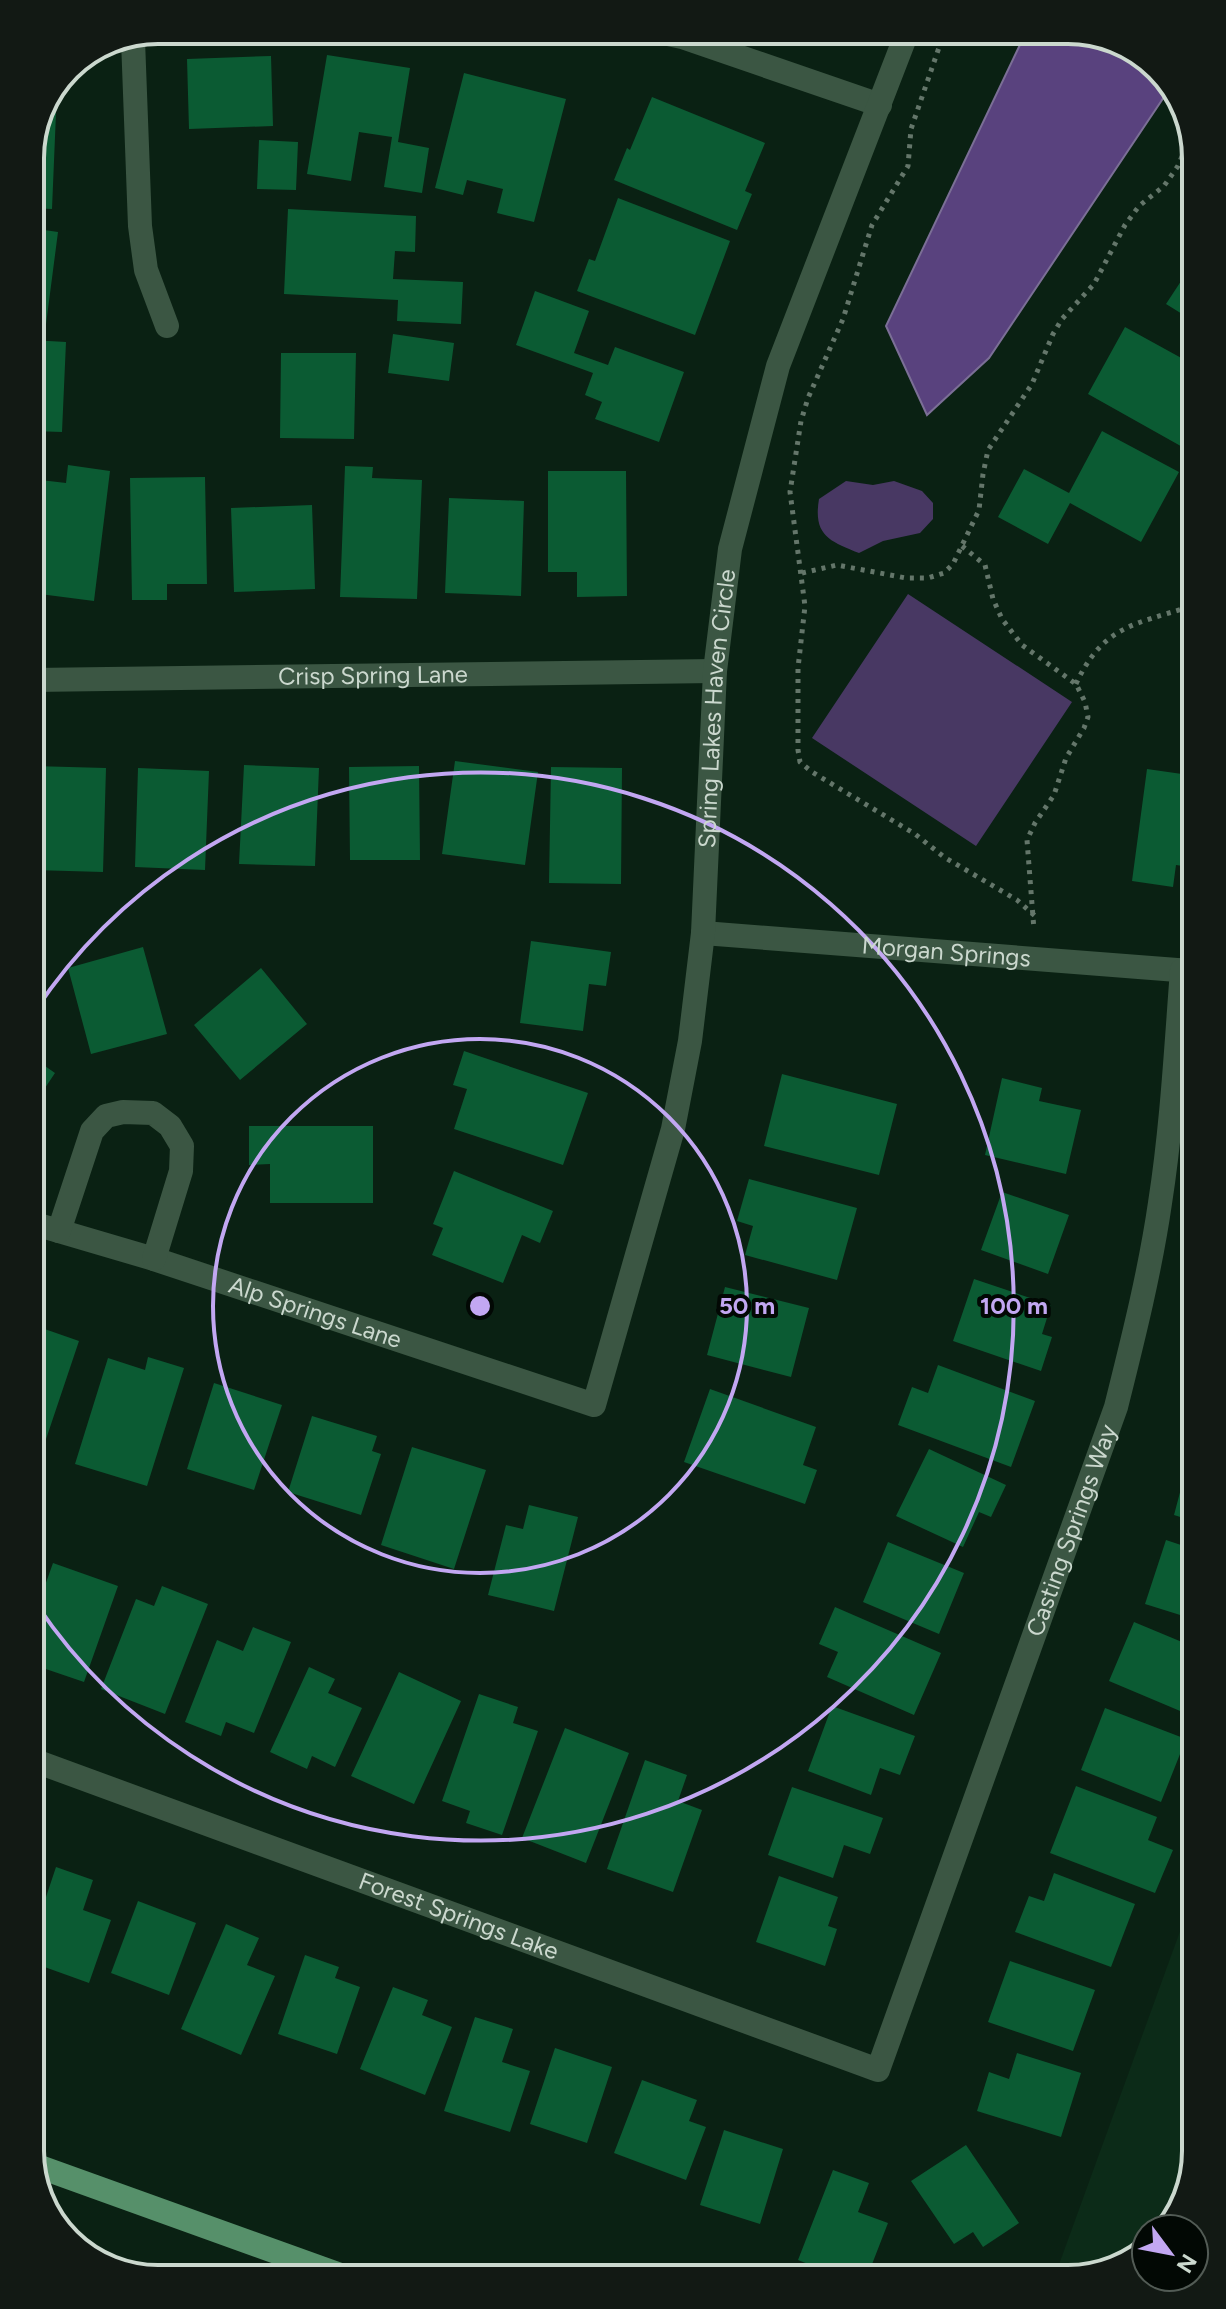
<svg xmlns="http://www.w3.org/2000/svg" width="1226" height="2309" font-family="Figtree,sans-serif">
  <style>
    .built { fill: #0c2b18 }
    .green { fill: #483863 }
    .water { fill: #59427e; stroke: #7b6f96; stroke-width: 2 }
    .building { fill: #0b5b33 }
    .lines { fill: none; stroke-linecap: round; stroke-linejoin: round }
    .path { stroke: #64766a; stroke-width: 5; stroke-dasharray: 4 6; stroke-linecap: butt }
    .minor { stroke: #3b5643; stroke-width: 24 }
    .major { stroke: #56906a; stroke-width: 24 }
    .ring { fill: none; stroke: #c2a7f2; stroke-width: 4 }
    .labels { text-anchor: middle; stroke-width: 8; stroke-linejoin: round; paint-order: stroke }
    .street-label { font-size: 24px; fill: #cbd8ce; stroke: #020804 }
    .rim { fill: none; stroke: #cbd8ce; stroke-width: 4 }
    .centre { fill: #c2a7f2; stroke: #020804; stroke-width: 4 }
    .ring-label { font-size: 24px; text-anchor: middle; font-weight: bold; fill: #c2a7f2; stroke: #020804; stroke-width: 8; stroke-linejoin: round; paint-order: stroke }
  </style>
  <rect width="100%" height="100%" fill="#0a2113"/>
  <path class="built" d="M1195 1890 1196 2152 1175 2222 1166 2229H1146V2246L1118 2269 1057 2270Z"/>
  <path class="green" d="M846 481 873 485 894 481 922 491 933 503V519L920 533 883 541 859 553C829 541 813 535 819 499Z
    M908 594 1072 702 976 846 812 738Z"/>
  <path class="water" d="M1027 30H1077L1146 56 1170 88 989 358 927 415 886 326Z"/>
  <path class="building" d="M327 55 410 68 398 142 429 148 422 193 384 187 392 137 359 132 351 181 307 174Z
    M271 56 273 126 189 129 187 59Z
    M464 73 566 99 534 222 497 213 503 189 467 180 463 195 435 188Z
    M652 97 765 143 745 191 752 194 737 230 614 180 627 148 630 150Z
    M47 112 56 113 52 209 31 208 30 150Z
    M259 140 298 142 296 190 257 189Z
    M618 198 730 241 695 335 577 291 589 259 595 261Z
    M288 209 416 216 415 252 395 251 393 279 463 282 461 324 397 321 398 300 284 294Z
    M31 228 58 232 45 332 31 330Z
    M1187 272V317L1166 304Z
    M535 291 589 311 574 353 608 365 615 347 684 372 659 442 595 419 602 402 585 395 593 373 516 345Z
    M1125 327 1185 360 1187 356 1186 449 1088 394Z
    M393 334 454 343 449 381 388 373Z
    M31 340 66 342 62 432 32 431Z
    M281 353H356L354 439 280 438Z
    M1102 431 1179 472 1141 542 1070 503 1048 544 998 517 1024 469 1069 493Z
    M68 465 110 471 94 601 32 593V479L66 483Z
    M345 466 373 467 372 478 422 480 417 599 340 597Z
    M548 471H626L627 596 577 597V572H548Z
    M205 477 207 584H167V600H132L130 478Z
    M449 498 524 501 521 596 445 593Z
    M312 505 315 589 234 592 231 508Z
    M455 761 538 772 525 865 442 854Z
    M244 765 319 768 315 866 239 864Z
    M33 766 106 768 103 872 34 870Z
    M419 766 420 860H350L349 767Z
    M551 767 622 768 621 884 549 883Z
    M138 768 209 771 205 870 135 867Z
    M1147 769 1189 775 1190 867 1176 865 1173 887 1132 881Z
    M531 941 611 952 606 986 589 984 583 1031 520 1023Z
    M143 947 167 1034 91 1054 68 968Z
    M261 968 307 1024 240 1080 194 1025Z
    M464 1051 588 1093 563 1165 454 1129 467 1089 453 1085Z
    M35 1059 55 1073 35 1103Z
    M782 1074 897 1104 879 1175 764 1146Z
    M1002 1078 1042 1088 1039 1101 1081 1110 1066 1174 985 1155Z
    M249 1126H373V1203H270V1164L249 1165Z
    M454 1171 553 1211 540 1243 522 1235 503 1283 432 1255 443 1228 433 1224Z
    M749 1179 857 1208 837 1280 745 1255 753 1226 737 1221Z
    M1002 1192 1069 1215 1048 1274 981 1250Z
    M974 1279 1051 1305 1042 1334 1052 1337 1041 1371 953 1341Z
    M725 1287 809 1308 791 1377 707 1355Z
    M36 1326 79 1341 40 1457 36 1455Z
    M148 1357 184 1368 147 1486 75 1464 108 1358 145 1370Z
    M938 1365 1035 1401 1011 1467 898 1425 912 1387 928 1393Z
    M214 1383 282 1405 254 1490 187 1469Z
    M710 1389 816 1427 803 1465 817 1470 805 1504 684 1462Z
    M312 1416 377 1436 372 1451 381 1454 361 1515 288 1492Z
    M412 1447 486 1470 454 1569 381 1545Z
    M1192 1447H1193V1521L1174 1515Z
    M929 1449 1006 1485 991 1517 979 1512 963 1547 896 1516Z
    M529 1505 578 1517 554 1611 488 1595 506 1525 523 1529Z
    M1166 1540 1193 1549V1619L1145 1604Z
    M888 1542 964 1573 939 1634 863 1602Z
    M53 1563 118 1586 84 1682 37 1666V1608Z
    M162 1586 208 1604 165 1714 101 1689 136 1599 154 1606Z
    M835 1607 941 1653 914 1715 827 1677 838 1652 819 1644Z
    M1134 1622 1194 1647 1192 1716 1109 1681Z
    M253 1627 291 1642 254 1733 226 1722 221 1736 185 1722 217 1640 243 1651Z
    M309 1667 335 1679 328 1693 362 1708 335 1767 312 1756 307 1769 270 1752Z
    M399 1672 461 1701 414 1804 351 1776Z
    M479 1694 518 1707 513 1723 538 1731 502 1835 466 1823 470 1811 442 1801Z
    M832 1706 915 1736 900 1775 880 1768 871 1795 808 1771Z
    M1105 1708 1186 1739 1161 1802 1081 1770Z
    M565 1728 629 1753 586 1863 522 1838Z
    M645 1760 687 1775 678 1801 702 1810 673 1892 607 1869Z
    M1076 1786 1157 1817 1148 1840 1173 1850 1155 1893 1050 1853Z
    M792 1787 883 1818 870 1854 844 1845 833 1878 768 1855Z
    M56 1867 93 1880 83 1910 111 1920 89 1983 39 1965V1918Z
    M1054 1873 1135 1904 1111 1967 1015 1932 1029 1896 1044 1901Z
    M779 1876 838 1897 828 1926 837 1929 825 1966 756 1942Z
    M138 1901 196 1923 169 1995 111 1973Z
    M226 1924 259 1938 247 1965 275 1976 241 2055 181 2029Z
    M305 1955 339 1967 335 1978 360 1987 337 2054 278 2034Z
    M1010 1961 1095 1990 1073 2051 988 2022Z
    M393 1987 428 2000 422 2015 452 2027 425 2095 360 2069Z
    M475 2017 513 2029 502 2062 530 2071 510 2132 444 2111Z
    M555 2048 612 2067 587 2143 530 2124Z
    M1017 2053 1081 2073 1061 2137 977 2111 989 2072 1009 2079Z
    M642 2080 697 2100 689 2121 706 2127 686 2180 614 2153Z
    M724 2130 783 2149 760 2224 700 2205Z
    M966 2145 1019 2223 983 2247 973 2232 954 2244 911 2181Z
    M833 2170 869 2183 858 2212 888 2223 869 2272H828L798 2260Z"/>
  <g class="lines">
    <path class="path" d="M945 30 911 129 908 166 872 225 843 319 808 398 801 421 790 492 805 606 798 668V750L800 762 812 772 915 834 944 857 1017 900 1035 916
      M962 546 985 565 993 599 1002 619 1022 645 1076 684 1085 702 1088 717 1084 728 1066 758 1054 795 1035 823 1027 840 1034 930
      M802 573 837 565 906 578H928L944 573 953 564 979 510 983 474 988 450 1032 384 1053 334 1062 319 1094 284 1125 225 1139 206 1164 186 1178 166 1186 147
      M1076 684C1102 627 1134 624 1189 607"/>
    <g class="minor">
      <path d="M650 30 682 37 880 105"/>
      <path d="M133 40 140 226 146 270 167 326"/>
      <path id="s1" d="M33 680 715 671"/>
      <path id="s2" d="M703 933 1190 971"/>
      <path id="s3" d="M35 1224 154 1259 594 1405 673 1129 690 1041 703 933 715 671 730 549 778 366 908 30"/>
      <path d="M59 1231 92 1131 106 1116 123 1112 153 1113 170 1126 182 1146 181 1171 154 1259"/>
      <path id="s4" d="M38 1762 878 2070 1116 1407C1133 1339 1150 1272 1160 1203 1172 1126 1176 1048 1182 970"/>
    </g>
    <path class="major" d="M40 2167 346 2277"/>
  </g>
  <g class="ring">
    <circle cx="480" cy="1306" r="267"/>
    <path d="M35 1011A534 534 0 1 1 37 1605"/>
  </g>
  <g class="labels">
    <g class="street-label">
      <text dy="8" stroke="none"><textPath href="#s1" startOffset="340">Crisp Spring Lane</textPath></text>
      <text dy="8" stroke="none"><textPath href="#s3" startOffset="1298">Spring Lakes Haven Circle</textPath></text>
      <text dy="8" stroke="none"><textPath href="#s2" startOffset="244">Morgan Springs</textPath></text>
      <text dy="8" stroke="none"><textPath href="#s3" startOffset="294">Alp Springs Lane</textPath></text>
      <text dy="8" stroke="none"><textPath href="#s4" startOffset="1468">Casting Springs Way</textPath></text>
      <text dy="8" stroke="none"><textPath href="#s4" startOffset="448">Forest Springs Lake</textPath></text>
    </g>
  </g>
  <path d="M0 0H1226V2309H0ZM158 44H1068A114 114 0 0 1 1182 158V2151A114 114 0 0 1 1068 2265H158A114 114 0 0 1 44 2151V158A114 114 0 0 1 158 44Z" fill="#121914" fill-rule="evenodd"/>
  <path class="rim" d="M158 44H1068A114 114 0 0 1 1182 158V2151A114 114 0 0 1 1068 2265H158A114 114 0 0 1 44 2151V158A114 114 0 0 1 158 44Z"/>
  <circle cx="480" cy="1306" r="12" class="centre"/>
  <g class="ring-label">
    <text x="747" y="1314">50 m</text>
    <text x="1014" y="1314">100 m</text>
  </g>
  <g transform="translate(1170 2253) rotate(122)"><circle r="38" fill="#020804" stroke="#525b55" stroke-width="2"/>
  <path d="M0-6L14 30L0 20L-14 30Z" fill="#c2a7f2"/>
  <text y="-12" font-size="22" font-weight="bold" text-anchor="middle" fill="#cbd8ce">N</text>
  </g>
</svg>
